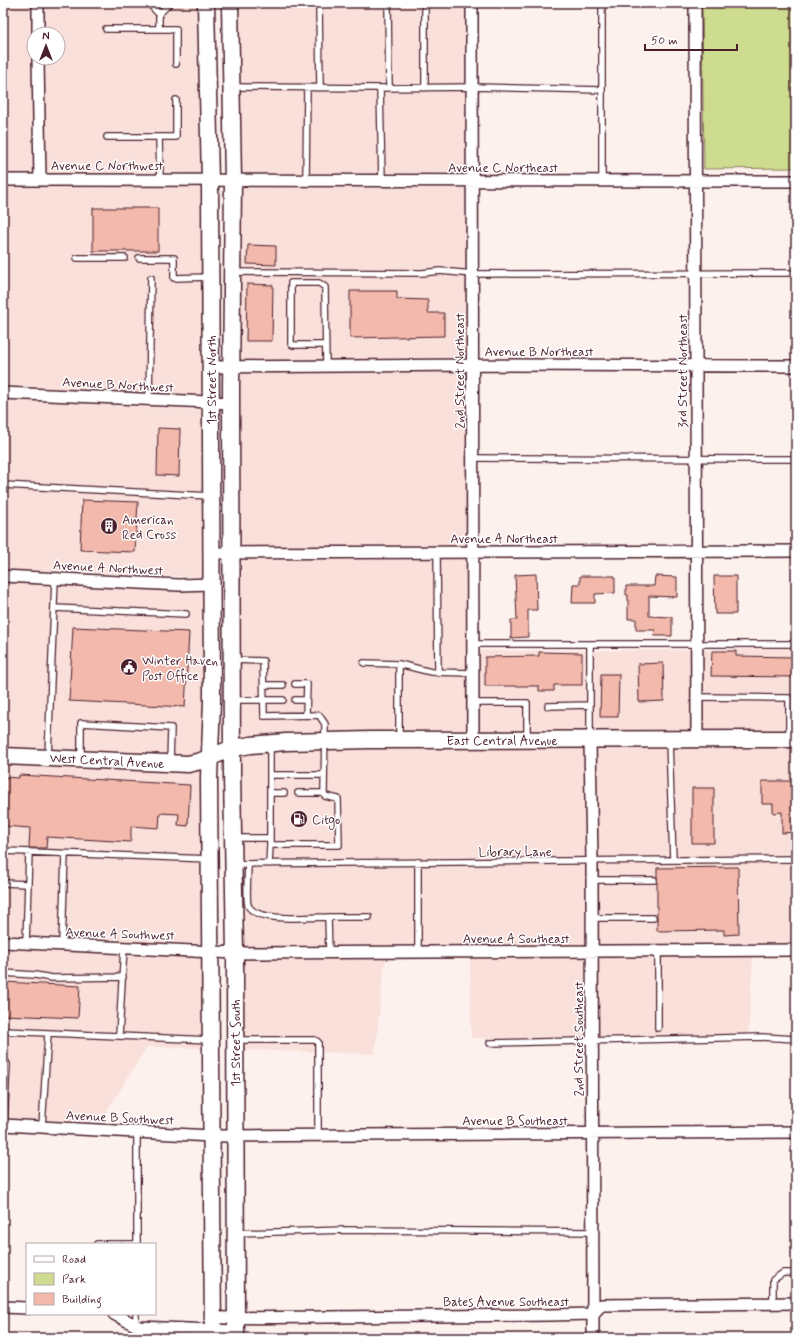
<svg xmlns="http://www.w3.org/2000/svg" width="799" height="1341" font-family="Mynerve,sans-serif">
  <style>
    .built { fill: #fae0da }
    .green { fill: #cedc8f; stroke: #8c7e5d }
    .building { fill: #f3b9ac; stroke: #4a1f2b }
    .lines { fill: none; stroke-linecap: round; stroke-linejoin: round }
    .lane-casing { stroke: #4a1f2b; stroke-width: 8 }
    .street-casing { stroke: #4a1f2b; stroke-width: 14 }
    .secondary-casing { stroke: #4a1f2b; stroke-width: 19 }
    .lane { stroke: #fff; stroke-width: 5.5 }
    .street { stroke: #fff; stroke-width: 11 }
    .secondary { stroke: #fff; stroke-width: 16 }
    .labels { text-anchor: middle; stroke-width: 3; stroke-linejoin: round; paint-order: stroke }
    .street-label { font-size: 13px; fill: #4a1f2b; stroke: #fff }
    .poi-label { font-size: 13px; fill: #4a1f2b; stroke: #fff; text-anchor: start }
  </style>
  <rect width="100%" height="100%" fill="#fdf1ee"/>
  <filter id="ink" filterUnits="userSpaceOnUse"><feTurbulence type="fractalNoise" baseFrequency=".025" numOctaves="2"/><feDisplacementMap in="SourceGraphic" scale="8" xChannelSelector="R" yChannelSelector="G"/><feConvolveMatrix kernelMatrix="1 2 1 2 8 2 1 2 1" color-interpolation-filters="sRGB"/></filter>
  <g filter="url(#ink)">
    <path class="built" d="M3 3 31 4 33 173H3Z
      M466 3 467 173H239L236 4Z
      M44 4H200L204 174 170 172 46 173 45 58H58V34H44Z
      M170 186 204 188V396L3 385V187Z
      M239 188H467V358L238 360Z
      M467 372 466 545 238 546V374Z
      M3 400 204 410 205 577 3 569Z
      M792 558H796V732H704L703 650 792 648Z
      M466 559V733L240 740 238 560Z
      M3 583 205 591V701L203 752 188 757 3 749Z
      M691 650V732L479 733V651Z
      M370 747H584L585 944 242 946 240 754 286 749Z
      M596 747H796V943L597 944Z
      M3 763 203 768 204 944 3 935Z
      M3 949 204 958V1048L147 1047 100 1122 3 1118Z
      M753 957 748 1039H598L597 958Z
      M585 958V1039L471 1038 470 960 468 959Z
      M385 959 375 1054 242 1050V960Z"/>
    <path class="green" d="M702 3H796V168L704 169Z"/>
    <path class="building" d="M93 208H158V251H93Z
      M248 245 276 246V265L247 264Z
      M247 284 273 285 272 341H246Z
      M350 291H397V299L428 300V313H444V336L350 338Z
      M158 428 180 429 179 476 157 475Z
      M82 500 138 502 135 552 80 550Z
      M536 574 537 610H528V637L511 638V620H517L515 575Z
      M580 576H615V593L595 594V603H572L573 584H580Z
      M655 576 677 577V597L649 596V616L672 617V636H654L655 630H636V619H628V595H626V586H654Z
      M714 576H736V614H715Z
      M73 627 189 632 185 707 69 701Z
      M712 651H736V656L796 657V677L711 676Z
      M539 652 582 653V685H554V691H539V686H485V657L539 656Z
      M663 663 664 701 639 702 638 664Z
      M601 674H619L618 717H600Z
      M19 775 190 785 188 826 178 825 179 814 160 813 159 828 131 826V842L47 837 46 848H29L30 828 3 826V777L19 778Z
      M762 781H796V832L782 833V812L773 813V804H762Z
      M692 788H714V843H692Z
      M738 867 739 934 724 935V930L657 931V868Z
      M3 982 80 986 78 1018 3 1015Z"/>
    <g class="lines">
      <g class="lane-casing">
        <path id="lane" d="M148 3 159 14
          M319 3 320 88
          M388 3 389 88
          M425 3V88
          M602 3V90
          M106 29H176V64
          M159 29V14L170 3
          M233 87 379 88 473 87 602 90V181
          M380 88 382 181
          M107 137H159L160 179
          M159 137H176V100
          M306 181 307 88
          M77 258H125
          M139 258H174V278L209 277
          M233 272 422 273 440 271 473 274 796 273
          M325 345H293L291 344V283H319L325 287 326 367
          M149 400 151 278
          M473 458 796 459
          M3 485 210 496
          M437 552 438 673
          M54 608 186 614
          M473 644H796
          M233 660 263 661 264 716 319 715 325 724 324 793 325 796 338 799 339 845H270V745
          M364 663 399 664
          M295 684H307L306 715
          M264 685H283
          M697 697 789 698V739
          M233 700H283
          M295 700H306
          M473 703H527V738
          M548 706 590 705
          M399 738V664L431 672 473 673
          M590 738V644
          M669 740 673 860
          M48 756 55 579
          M81 757V723L171 728 170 762
          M270 775H324
          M270 793H284
          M298 793H324
          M234 838H270
          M3 851 209 859
          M234 864 796 859
          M248 864C248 872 246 898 248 905 255 923 311 917 328 917
          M269 864 270 845
          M592 880H654
          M3 883 27 884
          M592 918H653
          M26 943 29 852
          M62 945 65 854
          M658 951V1028
          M418 952V862
          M329 953 328 917H369
          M3 973 35 975 52 978 123 977
          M3 1031 210 1040
          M119 1036 124 947
          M238 1040H315L318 1042V1135
          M490 1043 762 1037 796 1039
          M3 1058 7 1064 4 1125
          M42 1127 48 1033
          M236 1233 347 1230 593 1232
          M97 1244H137V1132
          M773 1304V1280L783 1273H796
          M136 1326V1314"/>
      </g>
      <g class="street-casing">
        <path id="street" d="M38 3V34
          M472 3 473 740
          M695 3 697 739
          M38 58 40 180
          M3 180 796 181
          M211 367 473 365 796 366
          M3 393 232 403
          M211 553 796 551
          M3 576 179 585 211 584
          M590 740 592 861 593 1338
          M3 942 235 953 796 950
          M3 1125 211 1136 796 1132
          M3 1307 27 1308
          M114 1314 139 1327 236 1331
          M212 1318 550 1315 593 1314 601 1305 796 1303"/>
      </g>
      <g class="secondary-casing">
        <path id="secondary" d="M206 3 210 181 212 701 209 778 213 1338
          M230 3 233 181 231 391 232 773 235 953 236 1338
          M3 756 188 764 201 761 233 748 251 745 286 742 370 740 796 739"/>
      </g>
      <use href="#lane" class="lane"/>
      <use href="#street" class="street"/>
      <use href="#secondary" class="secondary"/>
    </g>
  </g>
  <defs>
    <g id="building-disc" transform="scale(0.9)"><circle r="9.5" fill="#4a1f2b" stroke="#fff"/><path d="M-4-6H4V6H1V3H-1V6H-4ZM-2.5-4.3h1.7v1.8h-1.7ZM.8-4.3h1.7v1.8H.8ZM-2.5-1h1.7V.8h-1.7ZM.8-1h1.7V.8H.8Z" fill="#fff"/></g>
    <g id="civic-disc" transform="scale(0.9)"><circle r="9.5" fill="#4a1f2b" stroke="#fff"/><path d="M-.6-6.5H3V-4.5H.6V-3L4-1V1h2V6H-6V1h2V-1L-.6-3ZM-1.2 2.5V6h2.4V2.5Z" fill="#fff"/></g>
    <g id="fuel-disc" transform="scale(0.9)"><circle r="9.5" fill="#4a1f2b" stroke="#fff"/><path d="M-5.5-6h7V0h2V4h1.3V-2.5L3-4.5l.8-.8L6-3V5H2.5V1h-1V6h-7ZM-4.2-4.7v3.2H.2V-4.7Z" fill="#fff"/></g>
  </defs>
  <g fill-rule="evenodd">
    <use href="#building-disc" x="109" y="526"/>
    <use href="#civic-disc" x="129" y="667"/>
    <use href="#fuel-disc" x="299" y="819"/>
  </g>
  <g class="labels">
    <g class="street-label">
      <text x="107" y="170">Avenue C Northwest</text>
      <text x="503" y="172">Avenue C Northeast</text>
      <text x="539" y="356">Avenue B Northeast</text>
      <text transform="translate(459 371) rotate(-90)" y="5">2nd Street Northeast</text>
      <text transform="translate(682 371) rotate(-90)" y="5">3rd Street Northeast</text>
      <text transform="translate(211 380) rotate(-90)" y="5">1st Street North</text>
      <text transform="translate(118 384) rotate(3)" y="5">Avenue B Northwest</text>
      <text x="504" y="543">Avenue A Northeast</text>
      <text transform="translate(108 567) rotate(3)" y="5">Avenue A Northwest</text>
      <text x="502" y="745">East Central Avenue</text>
      <text transform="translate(107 760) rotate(3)" y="5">West Central Avenue</text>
      <text x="515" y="856">Library Lane</text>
      <text transform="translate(120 933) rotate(2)" y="5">Avenue A Southwest</text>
      <text x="516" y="943">Avenue A Southeast</text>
      <text transform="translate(578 1039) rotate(-90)" y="5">2nd Street Southeast</text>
      <text transform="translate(235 1043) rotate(-90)" y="5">1st Street South</text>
      <text transform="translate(120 1117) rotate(3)" y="5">Avenue B Southwest</text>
      <text x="515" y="1125">Avenue B Southeast</text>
      <text x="506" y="1306">Bates Avenue Southeast</text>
    </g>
    <g class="poi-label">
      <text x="122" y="524">American<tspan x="122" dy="15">Red Cross</tspan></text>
      <text x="142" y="665">Winter Haven<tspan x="142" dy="15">Post Office</tspan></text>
      <text x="312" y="824">Citgo</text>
    </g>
  </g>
  <rect width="799" height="1341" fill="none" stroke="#fff" stroke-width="16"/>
  <rect x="8" y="8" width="783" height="1325" fill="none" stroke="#4a1f2b" stroke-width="1.5" filter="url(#ink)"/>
  <rect x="26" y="1243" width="130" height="72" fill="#ffffff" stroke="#b7a5aa"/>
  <rect x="34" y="1256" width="20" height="6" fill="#ffffff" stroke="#b7a5aa"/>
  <text x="62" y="1263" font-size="12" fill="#4a1f2b">Road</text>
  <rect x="34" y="1273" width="20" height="12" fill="#cedc8f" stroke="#b7a5aa"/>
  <text x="62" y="1283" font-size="12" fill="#4a1f2b">Park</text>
  <rect x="34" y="1293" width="20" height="12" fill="#f3b9ac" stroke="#b7a5aa"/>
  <text x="62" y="1303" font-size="12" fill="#4a1f2b">Building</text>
  <g transform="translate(46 46)"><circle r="19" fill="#ffffff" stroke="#b7a5aa"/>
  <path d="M0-3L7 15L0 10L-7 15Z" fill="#4a1f2b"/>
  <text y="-6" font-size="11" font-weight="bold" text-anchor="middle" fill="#4a1f2b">N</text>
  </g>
  <path d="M645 44v6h92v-6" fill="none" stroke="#4a1f2b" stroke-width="2"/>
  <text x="651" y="44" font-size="12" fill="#4a1f2b" stroke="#ffffff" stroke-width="3" paint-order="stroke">50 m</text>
</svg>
